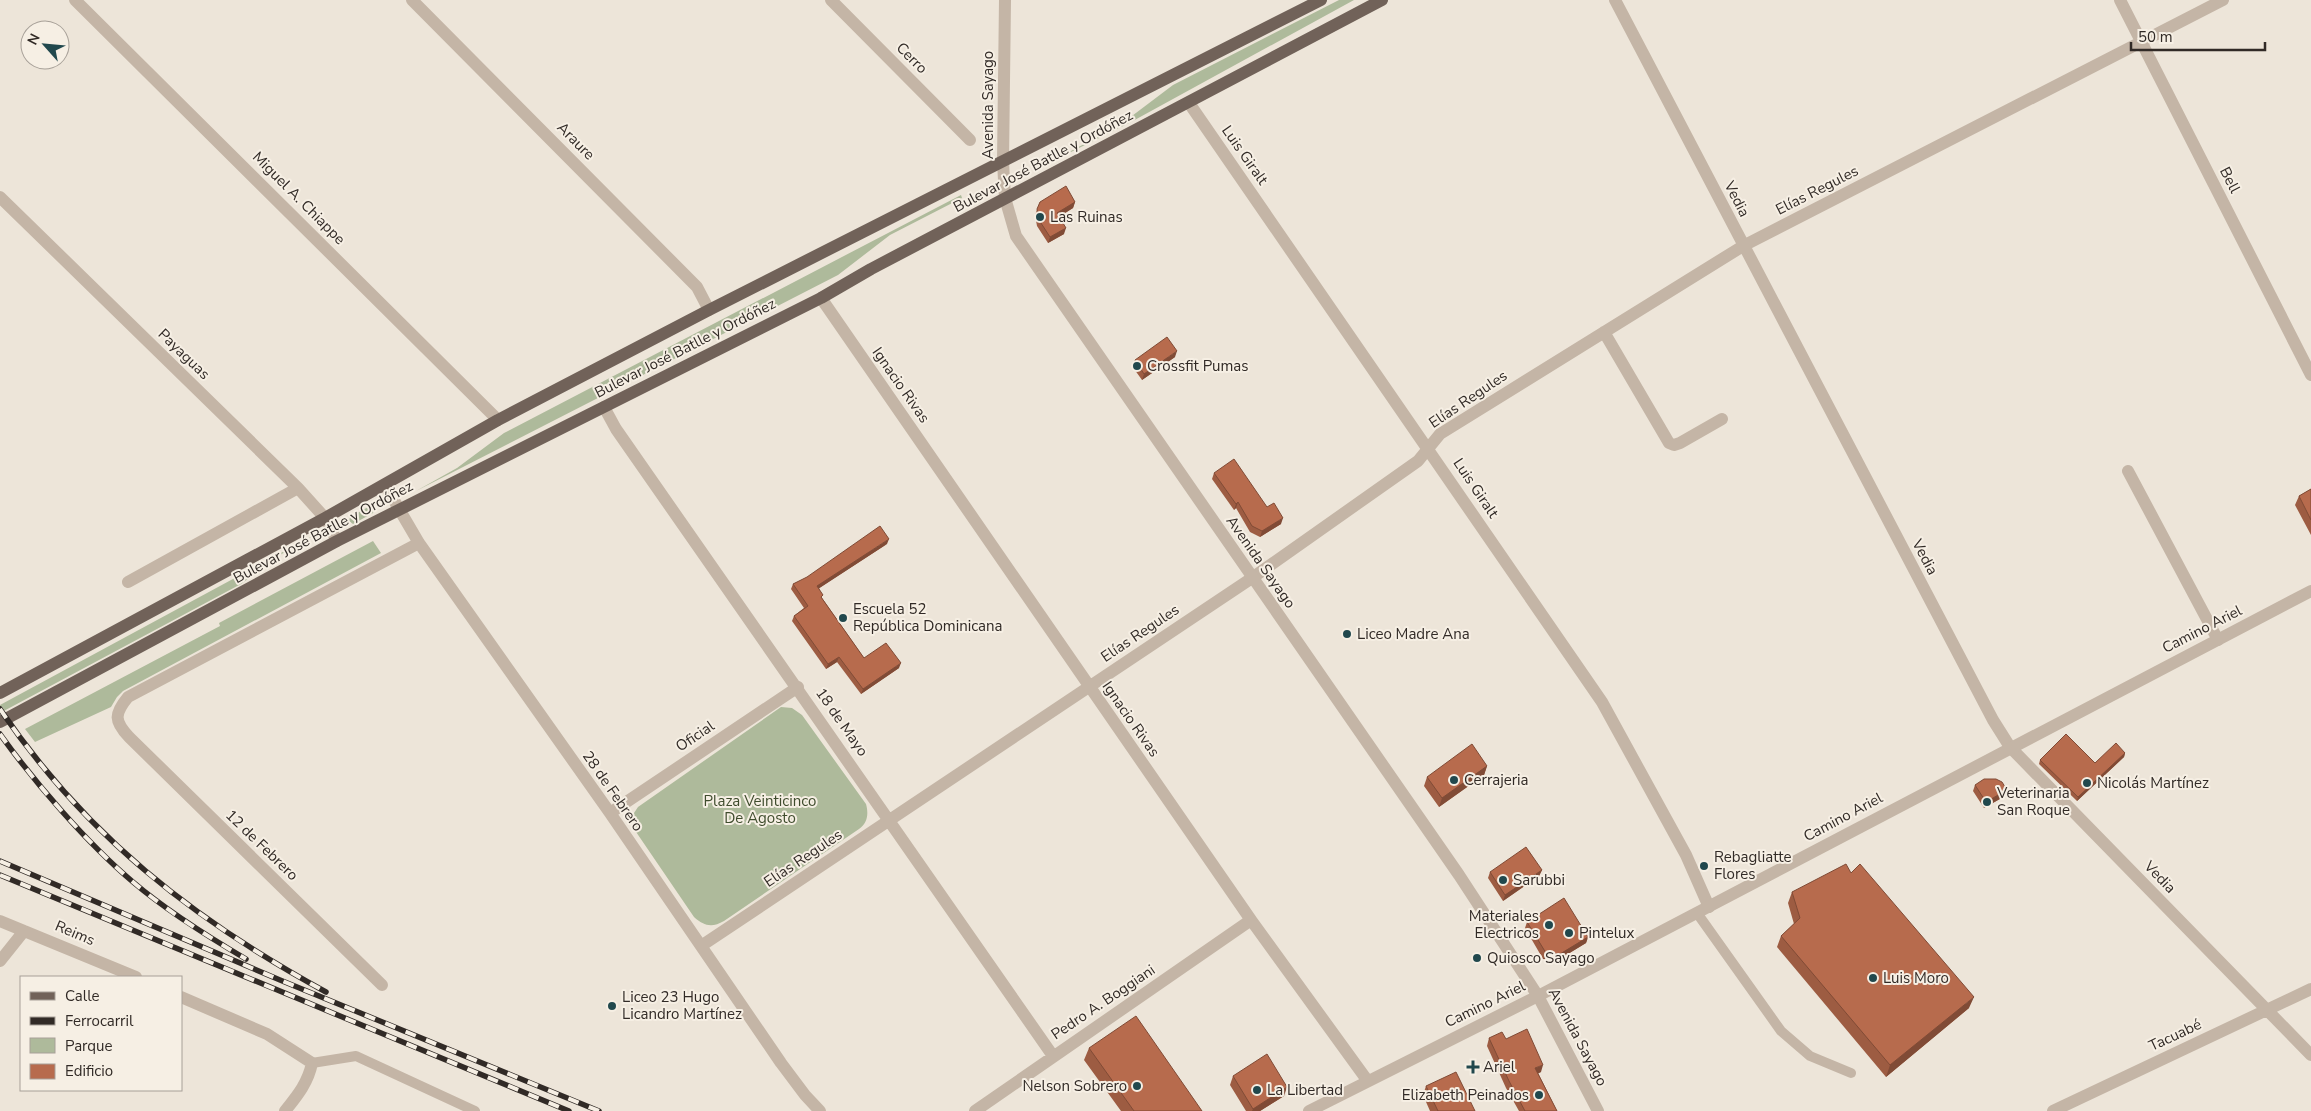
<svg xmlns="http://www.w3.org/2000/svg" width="2311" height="1111" font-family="'Nunito Sans',sans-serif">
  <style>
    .green { fill: #aeba9b }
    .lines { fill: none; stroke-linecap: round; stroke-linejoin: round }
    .service { stroke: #c4b5a6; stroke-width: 10 }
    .minor { stroke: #c4b5a6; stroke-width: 12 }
    .tertiary { stroke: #c4b5a6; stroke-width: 12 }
    .primary { stroke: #716259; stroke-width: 12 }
    .rail-casing { stroke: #312a26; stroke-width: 5.5 }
    .rail { stroke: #f6efe4; stroke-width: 4; stroke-dasharray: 11; stroke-linecap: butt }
    .wall { fill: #9d5c42 }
    .shaded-wall { fill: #804b36 }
    .building { fill: #b76b4d; stroke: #804b36 }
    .poi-dot { fill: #21484d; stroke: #f6efe4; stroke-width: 2 }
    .labels { text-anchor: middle; stroke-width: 4; stroke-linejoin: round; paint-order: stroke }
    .street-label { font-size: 15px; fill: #312a26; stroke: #f6efe4 }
    .poi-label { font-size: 15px; fill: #312a26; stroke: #f6efe4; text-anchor: start }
    .park-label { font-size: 15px; fill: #3f4c2d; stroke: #f6efe4 }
  </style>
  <rect width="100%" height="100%" fill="#ede5d9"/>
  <path class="green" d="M1339 0H1354L1131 122 1037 169 1120 125 1173 85Z
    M961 195 962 198 890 235 838 275 416 491 457 468 504 433Z
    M370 506 374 509 373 513 353 524 349 521 350 517Z
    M318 533 280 555 241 584 0 713V705Z
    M373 541 381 553 123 691 117 697 111 707 35 742 25 729 220 626 219 623Z
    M781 707 792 708 802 715 866 804C869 815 867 823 859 829L724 921C712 928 704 926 694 917L632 826 630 819 638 807Z"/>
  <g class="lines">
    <path class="service" d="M1697 913 1781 1031 1810 1056 1851 1073
      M312 1063 356 1056 475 1111"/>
    <path class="minor" d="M75 0 498 420
      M412 0 697 287 709 310
      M831 0 970 140
      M1615 0 1993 720 2010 747 2311 1055
      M2120 0 2311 375
      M1189 103 1602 702 1686 855 1709 907
      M0 197 298 488 325 518 337 541
      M821 298 1251 920 1367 1080
      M1604 332 1669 443 1674 445 1680 443 1722 419
      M604 407 616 429 1053 1056
      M2128 471 2218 640
      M385 485 419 543 610 813 781 1063 805 1095 820 1111
      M128 582 298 488
      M610 813 798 687
      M0 921 136 977
      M701 946 1252 578 1418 461 1440 434 1743 246 2223 0
      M0 961 24 931
      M382 985 129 737C114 721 114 714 128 697L419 543
      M181 997 267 1034 312 1063C308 1083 297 1096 285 1111
      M975 1111 1251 920
      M2053 1111 2311 989"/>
    <path class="tertiary" d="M1005 0 1003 162 1005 198 1016 236 1459 875 1538 996 1598 1111
      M1309 1111 1538 996 2311 591"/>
    <path class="primary" d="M0 693 325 518 498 420 709 310 1321 0
      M0 722 337 541 821 298 871 269 1382 0"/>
    <g class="rail-casing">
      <path id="rail" d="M0 709C85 835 194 920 326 992
        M0 734C35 783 87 843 133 882 167 911 207 936 246 959
        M0 861 280 980 599 1111
        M0 875 569 1111"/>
    </g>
    <use href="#rail" class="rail"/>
  </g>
  <path class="wall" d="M1040 202H1075L1073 208 1059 217 1064 234 1048 243 1037 226 1035 215Z
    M1175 357 1142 380 1132 366 1135 360Z
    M1214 473 1267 507 1281 524 1260 537 1250 532 1236 508 1234 510 1212 479Z
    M2311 489V535L2295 505 2299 496Z
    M887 544 819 588 822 598 864 658 899 668 861 694 837 662 826 669 792 621 794 616 804 608 791 589 793 584Z
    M2125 753 2124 757 2077 801 2039 764 2040 760 2095 763Z
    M1487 766 1484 775 1439 807 1424 786 1427 777Z
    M1975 785 2005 796 1984 808 1973 791Z
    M1542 870 1539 876 1503 901 1488 878 1490 872Z
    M1851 873 1969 1008 1886 1077 1777 947 1781 936 1794 924 1788 903 1792 892Z
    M1527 922 1588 937 1586 943 1558 960 1543 959 1525 928Z
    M1489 1038 1506 1039 1541 1072 1538 1073 1557 1111H1519L1506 1088 1487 1046Z
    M1089 1048 1202 1111H1121L1084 1060Z
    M1233 1076 1284 1096 1260 1111H1246L1230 1085Z
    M1426 1086 1475 1111H1430L1423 1095Z"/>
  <path class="shaded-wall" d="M1075 202 1073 208 1055 219 1057 213Z
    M1066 228 1064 234 1048 243 1050 237Z
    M1177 351 1175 357 1142 380 1144 374Z
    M1238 502 1236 508 1234 510 1236 504Z
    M1283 518 1281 524 1260 537 1262 531Z
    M889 539 887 544 815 591 817 586Z
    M839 657 837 662 826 669 828 664Z
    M901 663 899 668 861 694 863 689Z
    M2125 753 2124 757 2077 801 2078 797Z
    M1487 766 1484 775 1439 807 1442 798Z
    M2007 790 2005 796 1984 808 1986 802Z
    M1542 870 1539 876 1503 901 1505 895Z
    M1588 937 1586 943 1558 960 1543 959 1546 953Z
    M1974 997 1969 1008 1886 1077 1890 1065Z
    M1543 1065 1541 1072 1533 1076 1535 1068Z
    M1287 1087 1284 1096 1260 1111H1252L1253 1109Z"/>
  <path class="building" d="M1066 186 1075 202 1057 213 1066 228 1050 237 1039 220 1037 209 1040 202Z
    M1167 337 1177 351 1144 374 1135 360Z
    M1234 459 1267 507 1274 503 1283 518 1262 531 1252 526 1238 502 1236 504 1214 473Z
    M2311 489V520L2299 496Z
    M880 526 889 539 817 586 823 595 821 597 864 658 886 643 901 663 863 689 839 657 828 664 794 616 808 606 793 584 807 577Z
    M2066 734 2095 763 2116 743 2125 753 2078 797 2040 760Z
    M1472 744 1487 766 1442 798 1427 777Z
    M1984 779H1996L2002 782 2007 790 1986 802 1975 785Z
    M1526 847 1542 870 1505 895 1490 872Z
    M1846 864 1851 873 1860 864 1974 997 1890 1065 1781 936 1800 918 1792 892Z
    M1564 898 1588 937 1560 954 1546 953 1527 922Z
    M1136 1016 1202 1111H1134L1089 1048Z
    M1527 1029 1543 1065 1535 1068 1557 1111H1525L1509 1081 1489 1038 1502 1032 1506 1039Z
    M1267 1054 1287 1087 1253 1109 1233 1076Z
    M1456 1072 1475 1111H1438L1426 1086Z"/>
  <g class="poi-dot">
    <circle cx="1040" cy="217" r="5"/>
    <circle cx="1137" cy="366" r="5"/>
    <circle cx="843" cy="618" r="5"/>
    <circle cx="1347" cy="634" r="5"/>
    <circle cx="1454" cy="780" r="5"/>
    <circle cx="2087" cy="783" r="5"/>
    <circle cx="1987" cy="802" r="5"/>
    <circle cx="1704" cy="866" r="5"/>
    <circle cx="1503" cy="880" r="5"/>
    <circle cx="1549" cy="925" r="5"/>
    <circle cx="1569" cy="933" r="5"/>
    <circle cx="1477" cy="958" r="5"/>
    <circle cx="1873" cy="978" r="5"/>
    <circle cx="612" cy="1006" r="5"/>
    <path d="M1470.5 1059.5h5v5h5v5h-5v5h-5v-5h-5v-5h5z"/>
    <circle cx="1137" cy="1086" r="5"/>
    <circle cx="1257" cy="1090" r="5"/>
    <circle cx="1539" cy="1095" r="5"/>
  </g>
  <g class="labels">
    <g class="street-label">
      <text transform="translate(912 58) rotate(45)" y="5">Cerro</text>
      <text transform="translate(988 105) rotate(-90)" y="5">Avenida Sayago</text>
      <text transform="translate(576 141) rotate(45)" y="5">Araure</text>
      <text transform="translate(1245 155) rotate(55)" y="5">Luis Giralt</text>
      <text transform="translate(1043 161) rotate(-28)" y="5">Bulevar José Batlle y Ordóñez</text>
      <text transform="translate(2230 180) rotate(63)" y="5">Bell</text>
      <text transform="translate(1817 190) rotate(-27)" y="5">Elías Regules</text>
      <text transform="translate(299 198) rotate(45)" y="5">Miguel A. Chiappe</text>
      <text transform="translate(1737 199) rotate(63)" y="5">Vedia</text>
      <text transform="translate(685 348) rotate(-27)" y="5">Bulevar José Batlle y Ordóñez</text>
      <text transform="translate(184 354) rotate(44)" y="5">Payaguas</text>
      <text transform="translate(901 385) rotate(55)" y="5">Ignacio Rivas</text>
      <text transform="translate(1468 399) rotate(-34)" y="5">Elías Regules</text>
      <text transform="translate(1476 488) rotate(56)" y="5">Luis Giralt</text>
      <text transform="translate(323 532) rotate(-28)" y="5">Bulevar José Batlle y Ordóñez</text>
      <text transform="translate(1925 557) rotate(62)" y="5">Vedia</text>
      <text transform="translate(1261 562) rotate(55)" y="5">Avenida Sayago</text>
      <text transform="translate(2202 629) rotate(-27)" y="5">Camino Ariel</text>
      <text transform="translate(1140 633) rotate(-34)" y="5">Elías Regules</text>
      <text transform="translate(1131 719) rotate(55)" y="5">Ignacio Rivas</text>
      <text transform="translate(842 722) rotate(55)" y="5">18 de Mayo</text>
      <text transform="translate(695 736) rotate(-34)" y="5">Oficial</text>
      <text transform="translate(613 791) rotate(55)" y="5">28 de Febrero</text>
      <text transform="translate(1843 817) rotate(-28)" y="5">Camino Ariel</text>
      <text transform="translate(262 845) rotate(44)" y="5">12 de Febrero</text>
      <text transform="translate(803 858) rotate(-34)" y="5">Elías Regules</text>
      <text transform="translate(2160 877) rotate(46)" y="5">Vedia</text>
      <text transform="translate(75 933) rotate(23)" y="5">Reims</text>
      <text transform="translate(1103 1002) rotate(-34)" y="5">Pedro A. Boggiani</text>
      <text transform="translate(1485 1004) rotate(-26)" y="5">Camino Ariel</text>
      <text transform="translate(2175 1035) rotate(-25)" y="5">Tacuabé</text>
      <text transform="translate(1578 1037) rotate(62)" y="5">Avenida Sayago</text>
    </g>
    <g class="poi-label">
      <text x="1050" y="222">Las Ruinas</text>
      <text x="1147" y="371">Crossfit Pumas</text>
      <text x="853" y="614">Escuela 52<tspan x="853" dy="17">República Dominicana</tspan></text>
      <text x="1357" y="639">Liceo Madre Ana</text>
      <text x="1464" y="785">Cerrajeria</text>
      <text x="2097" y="788">Nicolás Martínez</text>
      <text x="1997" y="798">Veterinaria<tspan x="1997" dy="17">San Roque</tspan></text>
      <text x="1714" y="862">Rebagliatte<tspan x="1714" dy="17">Flores</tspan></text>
      <text x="1513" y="885">Sarubbi</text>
      <text x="1539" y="921" text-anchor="end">Materiales<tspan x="1539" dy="17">Electricos</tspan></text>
      <text x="1579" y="938">Pintelux</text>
      <text x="1487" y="963">Quiosco Sayago</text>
      <text x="1883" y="983">Luis Moro</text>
      <text x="622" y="1002">Liceo 23 Hugo<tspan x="622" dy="17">Licandro Martínez</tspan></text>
      <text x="1483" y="1072">Ariel</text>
      <text x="1127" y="1091" text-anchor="end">Nelson Sobrero</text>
      <text x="1267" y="1095">La Libertad</text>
      <text x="1529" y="1100" text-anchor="end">Elizabeth Peinados</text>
    </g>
    <g class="park-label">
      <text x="760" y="806">Plaza Veinticinco<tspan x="760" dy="17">De Agosto</tspan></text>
    </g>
  </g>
  <rect x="20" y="976" width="162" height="115" fill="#f6efe4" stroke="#a7a098"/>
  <rect x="30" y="992" width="25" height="8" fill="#716259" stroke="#a7a098"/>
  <text x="65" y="1001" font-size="15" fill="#312a26">Calle</text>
  <rect x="30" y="1017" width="25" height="8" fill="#312a26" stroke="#a7a098"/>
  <text x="65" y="1026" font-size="15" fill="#312a26">Ferrocarril</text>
  <rect x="30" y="1038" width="25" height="15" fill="#aeba9b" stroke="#a7a098"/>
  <text x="65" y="1051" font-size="15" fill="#312a26">Parque</text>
  <rect x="30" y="1064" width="25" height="15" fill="#b76b4d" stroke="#a7a098"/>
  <text x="65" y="1076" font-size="15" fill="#312a26">Edificio</text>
  <g transform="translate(45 45) rotate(297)"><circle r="24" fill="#f6efe4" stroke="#a7a098"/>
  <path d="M0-4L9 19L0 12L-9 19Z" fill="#21484d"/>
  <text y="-8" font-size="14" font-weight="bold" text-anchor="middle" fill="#312a26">N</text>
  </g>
  <path d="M2131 42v8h134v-8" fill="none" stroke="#312a26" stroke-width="2.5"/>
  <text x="2138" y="42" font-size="15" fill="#312a26" stroke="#f6efe4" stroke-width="4" paint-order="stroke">50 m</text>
</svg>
